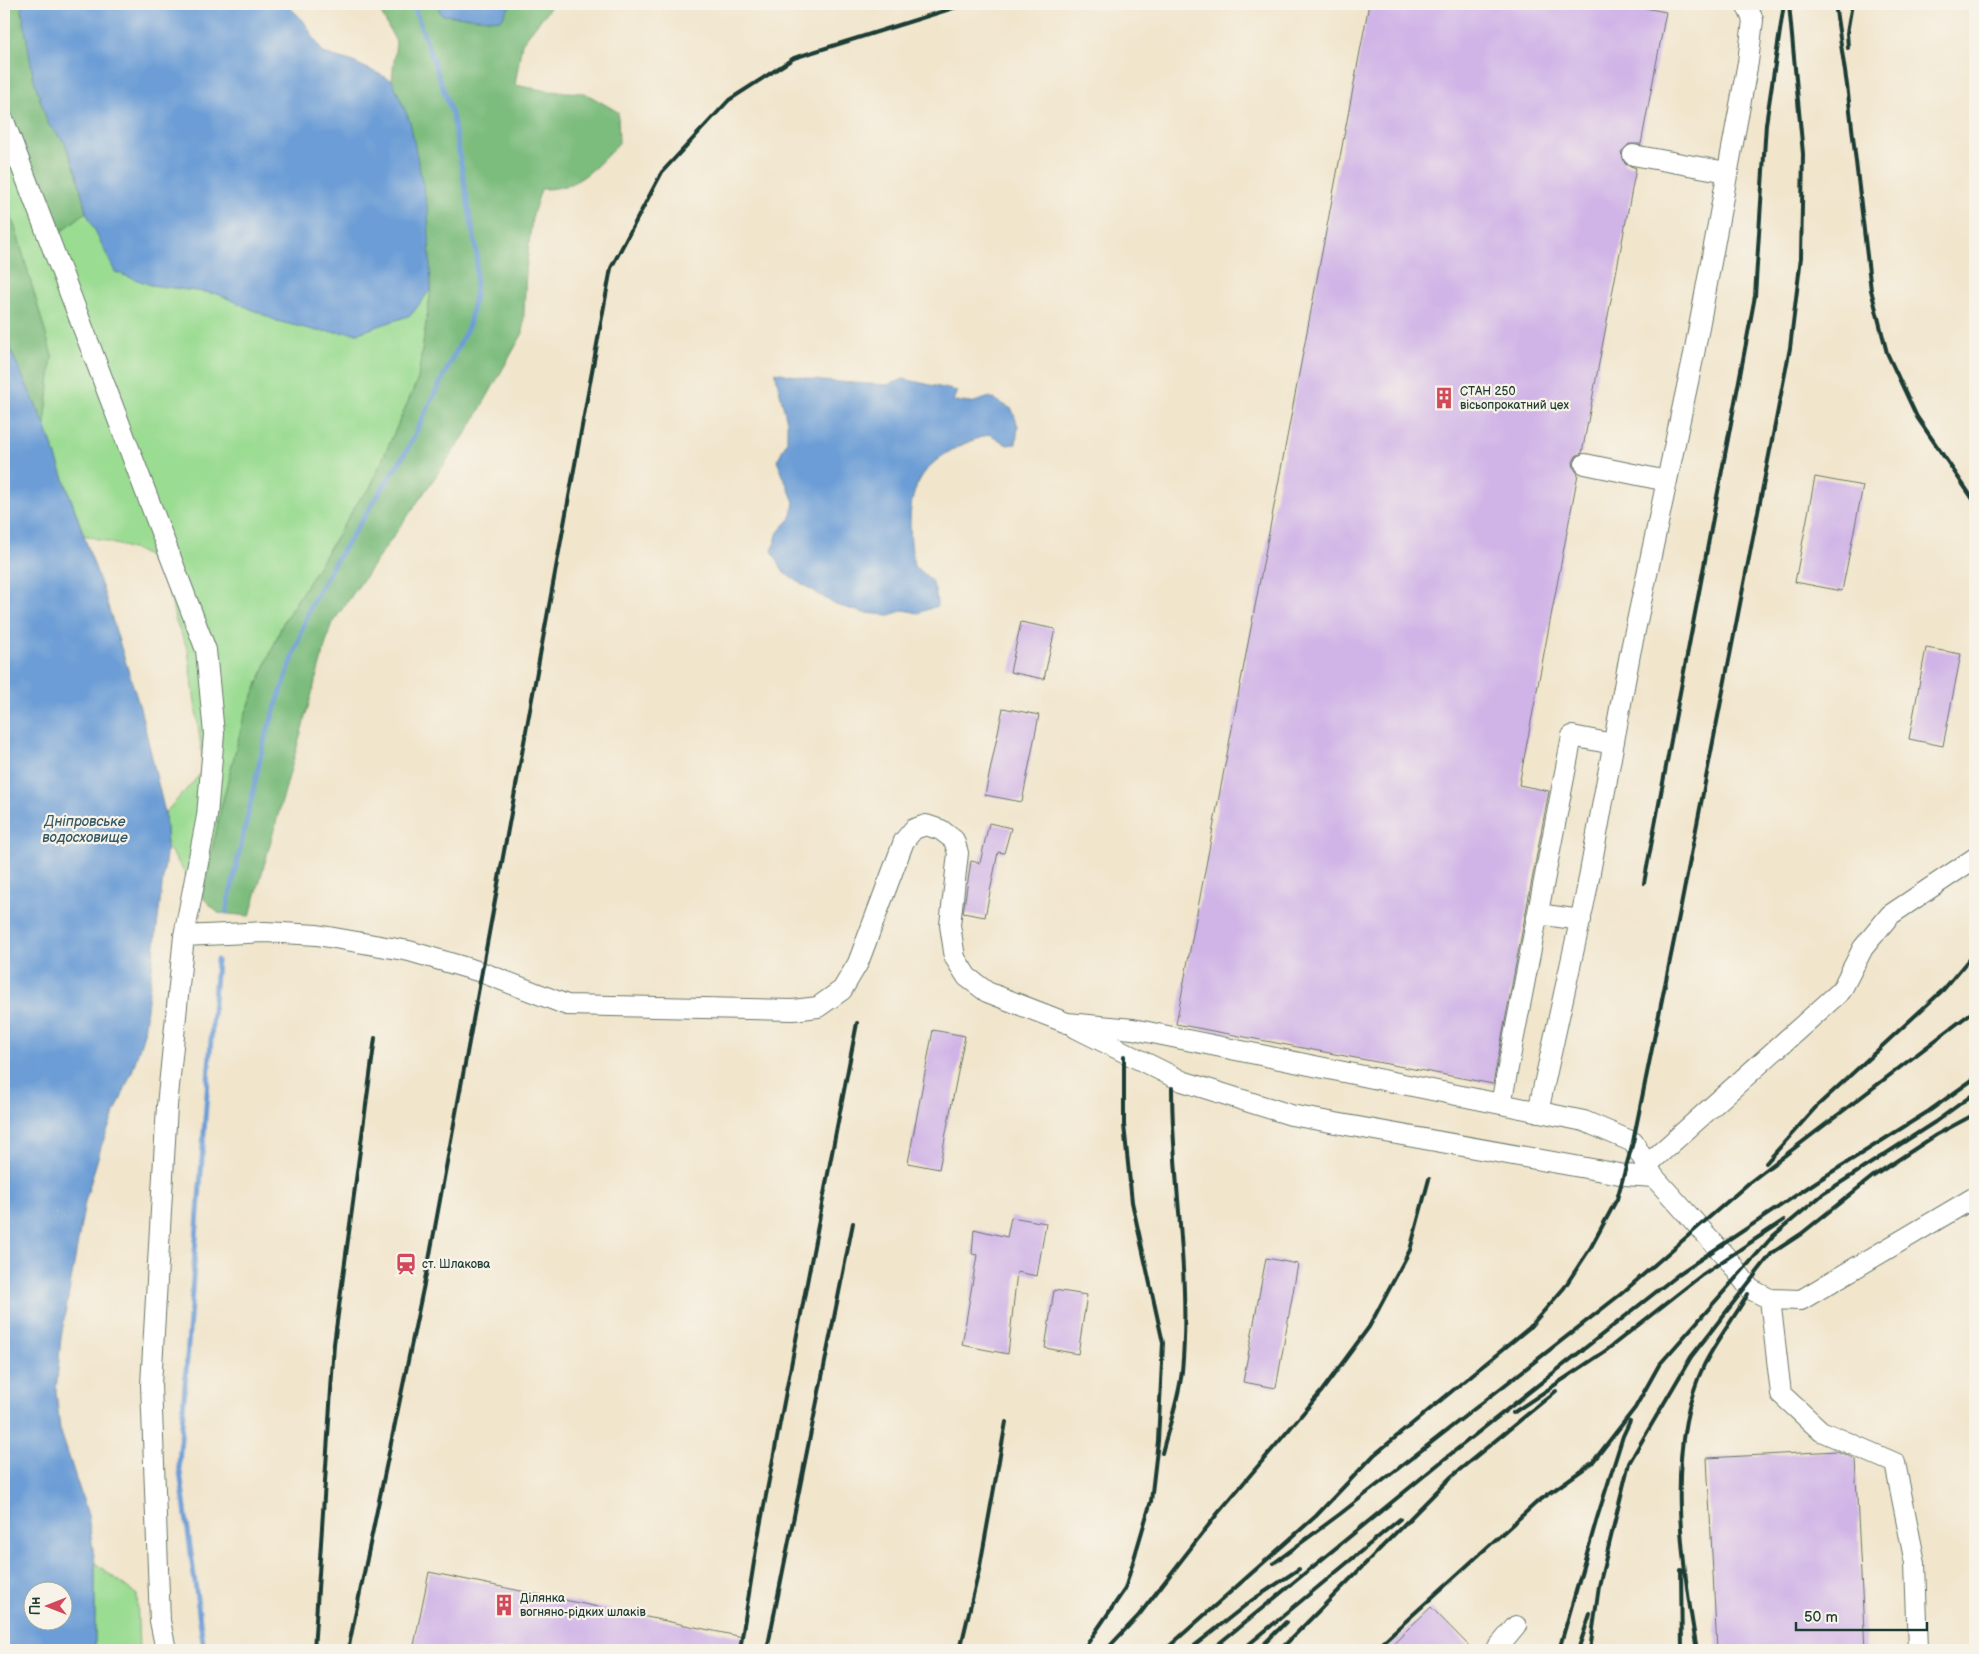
<svg xmlns="http://www.w3.org/2000/svg" width="1979" height="1654" font-family="'Balsamiq Sans',sans-serif">
  <style>
    .green { fill: #9bdc93; stroke: #5d8c64 }
    .forest { fill: #7cbc7d; stroke: #4e7c58 }
    .water { fill: #6c9dd6; stroke: #466d85; fill-rule: evenodd }
    .lines { fill: none; stroke-linecap: round; stroke-linejoin: round }
    .stream { stroke: #6c9dd6; stroke-width: 5 }
    .building { fill: #d0b4e7 }
    .minor-casing { stroke: #687869; stroke-width: 22 }
    .minor { stroke: #fff; stroke-width: 20 }
    .rail { stroke: #1f3d34; stroke-width: 4 }
    .labels { text-anchor: middle; stroke-width: 4.5; stroke-linejoin: round; paint-order: stroke }
    .poi-label { font-size: 12px; fill: #1f3d34; stroke: #f7f3e8; text-anchor: start }
    .water-label { font-size: 14px; font-style: italic; fill: #365a65; stroke: #f7f3e8 }
  </style>
  <rect width="100%" height="100%" fill="#f7f3e8"/>
  <filter id="ink" filterUnits="userSpaceOnUse"><feTurbulence type="fractalNoise" baseFrequency=".02" numOctaves="2"/><feDisplacementMap in="SourceGraphic" scale="10" xChannelSelector="R" yChannelSelector="G"/><feConvolveMatrix kernelMatrix="1 2 1 2 8 2 1 2 1" color-interpolation-filters="sRGB"/></filter>
  <filter id="wash" filterUnits="userSpaceOnUse"><feTurbulence type="fractalNoise" baseFrequency=".0096" numOctaves="4" result="noise"/><feDisplacementMap in="SourceGraphic" scale="20" xChannelSelector="R" yChannelSelector="G"/><feGaussianBlur stdDeviation="1.12" result="paint"/><feColorMatrix in="noise" values="0 0 0 0 0 0 0 0 0 0 0 0 0 0 0 0 0 1.4 0 .05"/><feComposite in="paint" operator="in"/></filter>
  <g filter="url(#wash)">
    <rect width="100%" height="100%" fill="#f1e5cc"/>
    <path class="green" d="M4 146 63 230 86 212 101 240 151 285 218 294 277 321 317 331 358 333 411 315 431 289 418 379 369 490 361 497 283 623 244 717 222 804 202 897 167 846 165 813 204 770 188 650 175 619 169 590 148 556 136 550 84 535 45 425 52 356 16 230 4 198Z
      M95 1563 137 1595 139 1650H95Z"/>
    <path class="forest" d="M4 4H21L33 76 48 124 65 143 77 174 86 212 63 230 51 228 4 102Z
      M379 4H436L442 15 501 20 511 4H553L522 43 515 85 548 91 585 93 618 112 619 143C595 168 578 190 541 189L532 218 526 271 523 333 469 429 331 625 250 916 218 913 202 897 222 804 244 717 283 623 361 497 369 490 418 379 431 289 410 122 392 80 396 42 380 11Z
      M4 198 16 230 52 356 45 425 4 336Z"/>
    <path class="water" d="M21 4H286L303 20 323 53 351 61 392 80 410 122 428 211 431 289 411 315 358 333 317 331 277 321 218 294 151 285 115 272 86 212 77 174 65 143 48 124 33 76Z
      M436 4H511L501 20 442 15Z
      M4 336 45 425 103 590 141 711 165 813 167 846 144 1033 133 1069 102 1144 85 1202 61 1338 56 1391 60 1429 88 1515 95 1563V1650H4ZM32 1592H62V1622H32Z
      M775 372 822 381 887 385 904 379 957 391 953 401 971 403 990 397 1012 409 1018 426 1016 444 1007 445 990 434C915 459 902 489 914 566 932 579 936 583 937 606L918 613 904 610 890 615 864 613 836 605 784 573 772 551 778 532 791 518 794 502 777 461 787 441V422Z"/>
    <g class="lines">
      <path class="stream" d="M226 912 265 738 310 607 333 565 407 450 469 325 475 295 477 254 452 114 413 4
        M204 1650 179 1464 217 960"/>
    </g>
    <g id="blocks">
      <path class="building" d="M1369 4H1624L1666 12 1641 144H1629L1621 152 1625 164 1636 168 1582 453 1576 456 1573 462 1574 468 1578 474 1519 785 1549 791 1493 1084 1176 1024Z
        M1815 477 1863 486 1842 591 1795 582Z
        M1021 622 1055 629 1044 679 1010 672Z
        M1926 648 1961 654 1943 746 1909 739Z
        M1003 708 1039 715 1022 802 985 795Z
        M989 823 1011 828 1004 853 998 852 985 917 963 913 971 861 980 863Z
        M933 1030 965 1036 939 1169 908 1163Z
        M1011 1217 1046 1223 1037 1276 1017 1272 1008 1354 962 1345 977 1255 972 1254 974 1229 1007 1237Z
        M1266 1258 1298 1264 1276 1388 1243 1382Z
        M1054 1290 1087 1295 1078 1354 1045 1348Z
        M1837 1451 1855 1459 1865 1650H1717L1707 1458Z
        M429 1572 743 1637 740 1650H413Z
        M1431 1607 1473 1650H1386Z"/>
    </g>
  </g>
  <g filter="url(#ink)">
    <use href="#blocks" fill-opacity="0" stroke="#687869" stroke-width="1"/>
    <g class="lines">
      <g class="minor-casing">
        <path id="minor" d="M4 121 206 650 214 734 207 816 184 936 167 1106 151 1385 160 1621 166 1650
          M1633 155 1727 172
          M1585 464 1667 481
          M1538 914 1581 920
          M184 936 265 932 317 935 409 951 481 972 567 1005 793 1010 818 1007 842 990 858 963 904 841 914 829 926 825 941 830 954 840 958 853 950 925 955 958 967 977 987 992 1067 1023 1133 1029 1584 1121 1633 1142 1654 1177 1727 1258 1750 1289 1770 1299 1801 1300 1975 1197
          M1076 1028 1182 1081 1291 1115 1625 1175 1654 1177
          M1501 1104 1572 736 1613 744
          M1538 1112 1586 894 1630 654 1694 354 1748 62 1753 20 1746 4
          M1647 1165 1841 991 1863 948 1890 915 1975 858
          M1770 1299 1781 1394 1821 1431 1895 1463 1915 1563 1918 1650
          M1496 1650 1516 1626"/>
      </g>
      <use href="#minor" class="minor"/>
      <path class="rail" d="M1835 4 1847 85 1871 290 1887 353 1917 417 1975 502
        M1848 48 1847 33 1852 4
        M1644 883 1755 296 1766 124 1784 4
        M1766 1163 1816 1107 1944 989 1975 952
        M1823 1194 1935 1122 1975 1093
        M1513 1413 1604 1352 1702 1275 1784 1220
        M1162 1453C1169 1426 1179 1398 1182 1371 1191 1276 1172 1182 1172 1088
        M1274 1563 1340 1514 1621 1294 1750 1182 1975 1010
        M1681 1570 1682 1650
        M314 1650 334 1344 375 1038
        M348 1650 429 1260 611 268 662 172 729 100 794 58 966 4
        M740 1650 758 1537 857 1023
        M767 1650 853 1223
        M960 1650 980 1566 1006 1422
        M1083 1650 1125 1589 1151 1501 1158 1441 1163 1343 1132 1202 1124 1125V1056
        M1106 1650 1139 1615 1218 1513 1321 1392 1369 1327 1410 1250 1429 1179
        M1165 1650 1316 1516 1374 1455 1529 1328 1564 1288 1591 1247 1617 1199 1633 1142 1679 916 1790 348 1801 257 1803 154 1789 4
        M1189 1650 1251 1601 1299 1569
        M1211 1650 1452 1453 1680 1273 1816 1182 1929 1111 1975 1078
        M1242 1650 1400 1519
        M1258 1650 1286 1622
        M1280 1650 1452 1476 1556 1391
        M1374 1650 1536 1503 1592 1463 1635 1408 1659 1365 1773 1236 1828 1190
        M1559 1650 1597 1518 1623 1436 1630 1421
        M1578 1650 1590 1614
        M1590 1650 1599 1586 1629 1463 1691 1357 1772 1253 1801 1234 1872 1177 1936 1135 1975 1114
        M1697 1650C1682 1563 1664 1448 1704 1365 1716 1341 1734 1318 1748 1294"/>
    </g>
  </g>
  <defs>
    <g id="building-bare" transform="scale(1.725)"><path d="M-4-6H4V6H1V3H-1V6H-4ZM-2.5-4.3h1.7v1.8h-1.7ZM.8-4.3h1.7v1.8H.8ZM-2.5-1h1.7V.8h-1.7ZM.8-1h1.7V.8H.8Z" fill="#d1495b" stroke="#f7f3e8" stroke-width="2.5" paint-order="stroke"/></g>
    <g id="station-bare" transform="scale(1.725)"><path d="M-3-6H3Q5-6 5-4V2Q5 4 3 4L4.5 6H3L1.5 4h-3L-3 6H-4.5L-3 4Q-5 4-5 2V-4Q-5-6-3-6ZM-3.5-4v3h7v-3ZM-3.5 1v1.5H-2V1ZM2 1v1.5H3.5V1Z" fill="#d1495b" stroke="#f7f3e8" stroke-width="2.5" paint-order="stroke"/></g>
  </defs>
  <g fill-rule="evenodd">
    <use href="#building-bare" x="1444" y="398"/>
    <use href="#station-bare" x="406" y="1264"/>
    <use href="#building-bare" x="504" y="1605"/>
  </g>
  <g class="labels">
    <g class="poi-label">
      <text x="1460" y="395">СТАН 250<tspan x="1460" dy="14">вісьопрокатний цех</tspan></text>
      <text x="422" y="1268">ст. Шлакова</text>
      <text x="520" y="1602">Ділянка<tspan x="520" dy="14">вогняно-рідких шлаків</tspan></text>
    </g>
    <g class="water-label">
      <text x="85" y="826">Дніпровське<tspan x="85" dy="16">водосховище</tspan></text>
    </g>
  </g>
  <rect width="1979" height="1654" fill="none" stroke="#f7f3e8" stroke-width="20"/>
  <g transform="translate(48 1606) rotate(270)"><circle r="24" fill="#f7f3e8" stroke="#a1aaa0"/>
  <path d="M0-4L9 19L0 12L-9 19Z" fill="#d1495b"/>
  <text y="-8" font-size="14" font-weight="bold" text-anchor="middle" fill="#1f3d34">Пн</text>
  </g>
  <path d="M1796 1622v8h131v-8" fill="none" stroke="#1f3d34" stroke-width="2.5"/>
  <text x="1804" y="1622" font-size="15" fill="#1f3d34" stroke="#f7f3e8" stroke-width="4" paint-order="stroke">50 m</text>
</svg>
